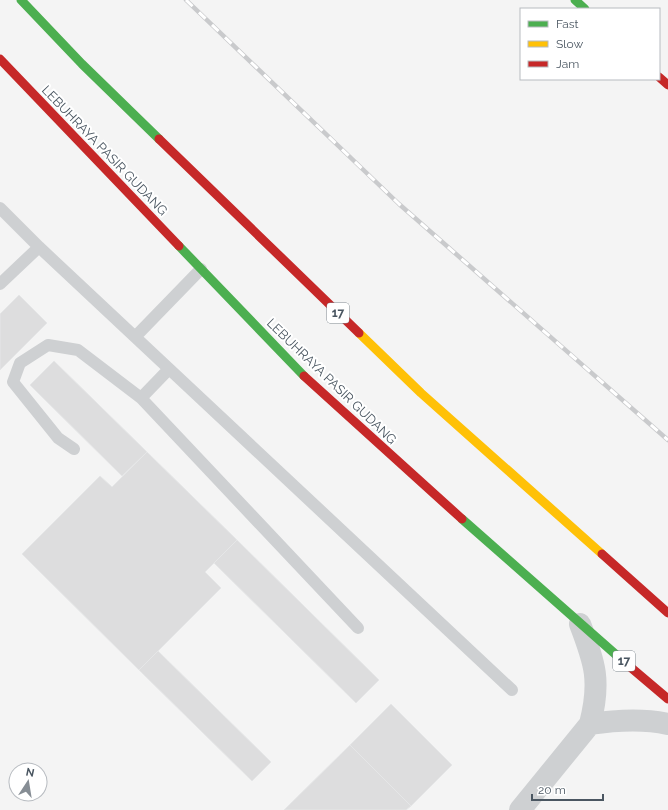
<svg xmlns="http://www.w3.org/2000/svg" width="668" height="810" font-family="Raleway,sans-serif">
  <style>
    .building { fill: #ddddde; stroke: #e5e6e7 }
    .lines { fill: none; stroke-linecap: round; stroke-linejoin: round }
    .lane { stroke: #ced0d2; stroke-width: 12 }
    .street { stroke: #ced0d2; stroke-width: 22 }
    .fast { stroke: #4caf50; stroke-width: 9 }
    .slow { stroke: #ffc107; stroke-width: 9 }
    .jam { stroke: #c62828; stroke-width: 9 }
    .rail-casing { stroke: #c9cacc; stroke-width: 4.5 }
    .rail { stroke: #fff; stroke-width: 3; stroke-dasharray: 9; stroke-linecap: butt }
    .labels { text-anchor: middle; stroke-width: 4; stroke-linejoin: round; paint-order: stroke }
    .shield { fill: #fff; stroke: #808990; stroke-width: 1 }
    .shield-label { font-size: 12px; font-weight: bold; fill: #4a5661 }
    .street-label { font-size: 13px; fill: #4a5661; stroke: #fff }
  </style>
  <rect width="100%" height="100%" fill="#f4f4f4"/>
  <path class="building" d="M19 295 47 323 0 370V314Z
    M54 361 147 452 122 476 30 385Z
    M147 452 237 540 205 572 221 588 139 670 22 554 100 476 112 487Z
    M237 540 379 680 356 703 214 563Z
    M158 651 271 762 252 781 139 670Z
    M391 704 452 765 411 806 350 745Z
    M350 745 411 806 406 810H284Z"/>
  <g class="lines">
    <path class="lane" d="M0 208 39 247 512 690
      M0 284 39 247
      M135 337 201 269
      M141 398 169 369
      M74 449 58 438 13 382 20 363 48 345 78 350 141 398 358 628"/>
    <path class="street" d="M590 724C616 720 642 718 668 724
      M520 810 590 724C601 681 595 663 580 624"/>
    <path class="fast" d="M21 0 82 64 159 139
      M575 0 585 9
      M179 246 304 376
      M462 519 622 660"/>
    <path class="slow" d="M359 333 421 393 602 554"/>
    <path class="jam" d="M0 59 179 246
      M659 77 668 85
      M159 139 359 333
      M304 376 462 519
      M602 554 668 613
      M622 660 668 699"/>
    <g class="rail-casing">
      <path id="rail" d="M186 0 399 204 668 440"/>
    </g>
    <use href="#rail" class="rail"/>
  </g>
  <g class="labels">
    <g class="shield">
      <rect x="327" y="303" width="22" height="20" rx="3"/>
      <rect x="613" y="651" width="22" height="20" rx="3"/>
    </g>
    <g class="shield-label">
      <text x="338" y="317">17</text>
      <text x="624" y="665">17</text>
    </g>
    <g class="street-label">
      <text transform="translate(105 150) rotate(46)" y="5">LEBUHRAYA PASIR GUDANG</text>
      <text transform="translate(332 381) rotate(44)" y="5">LEBUHRAYA PASIR GUDANG</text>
    </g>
  </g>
  <rect x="520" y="8" width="140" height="72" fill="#ffffff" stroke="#b7bbc0"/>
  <rect x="528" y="21" width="20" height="6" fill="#4caf50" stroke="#b7bbc0"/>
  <text x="556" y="28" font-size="12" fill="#4a5661">Fast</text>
  <rect x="528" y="41" width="20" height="6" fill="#ffc107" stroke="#b7bbc0"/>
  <text x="556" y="48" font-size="12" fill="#4a5661">Slow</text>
  <rect x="528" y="61" width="20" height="6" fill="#c62828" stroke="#b7bbc0"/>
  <text x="556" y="68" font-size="12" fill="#4a5661">Jam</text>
  <g transform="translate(28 782) rotate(12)"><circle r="19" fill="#ffffff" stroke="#b7bbc0"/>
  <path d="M0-3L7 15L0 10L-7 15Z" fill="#868d94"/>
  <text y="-6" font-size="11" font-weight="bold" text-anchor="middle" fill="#4a5661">N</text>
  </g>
  <path d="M532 794v6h71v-6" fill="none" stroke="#4a5661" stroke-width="2"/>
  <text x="538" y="794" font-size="12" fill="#4a5661" stroke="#ffffff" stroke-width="3" paint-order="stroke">20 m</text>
</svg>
